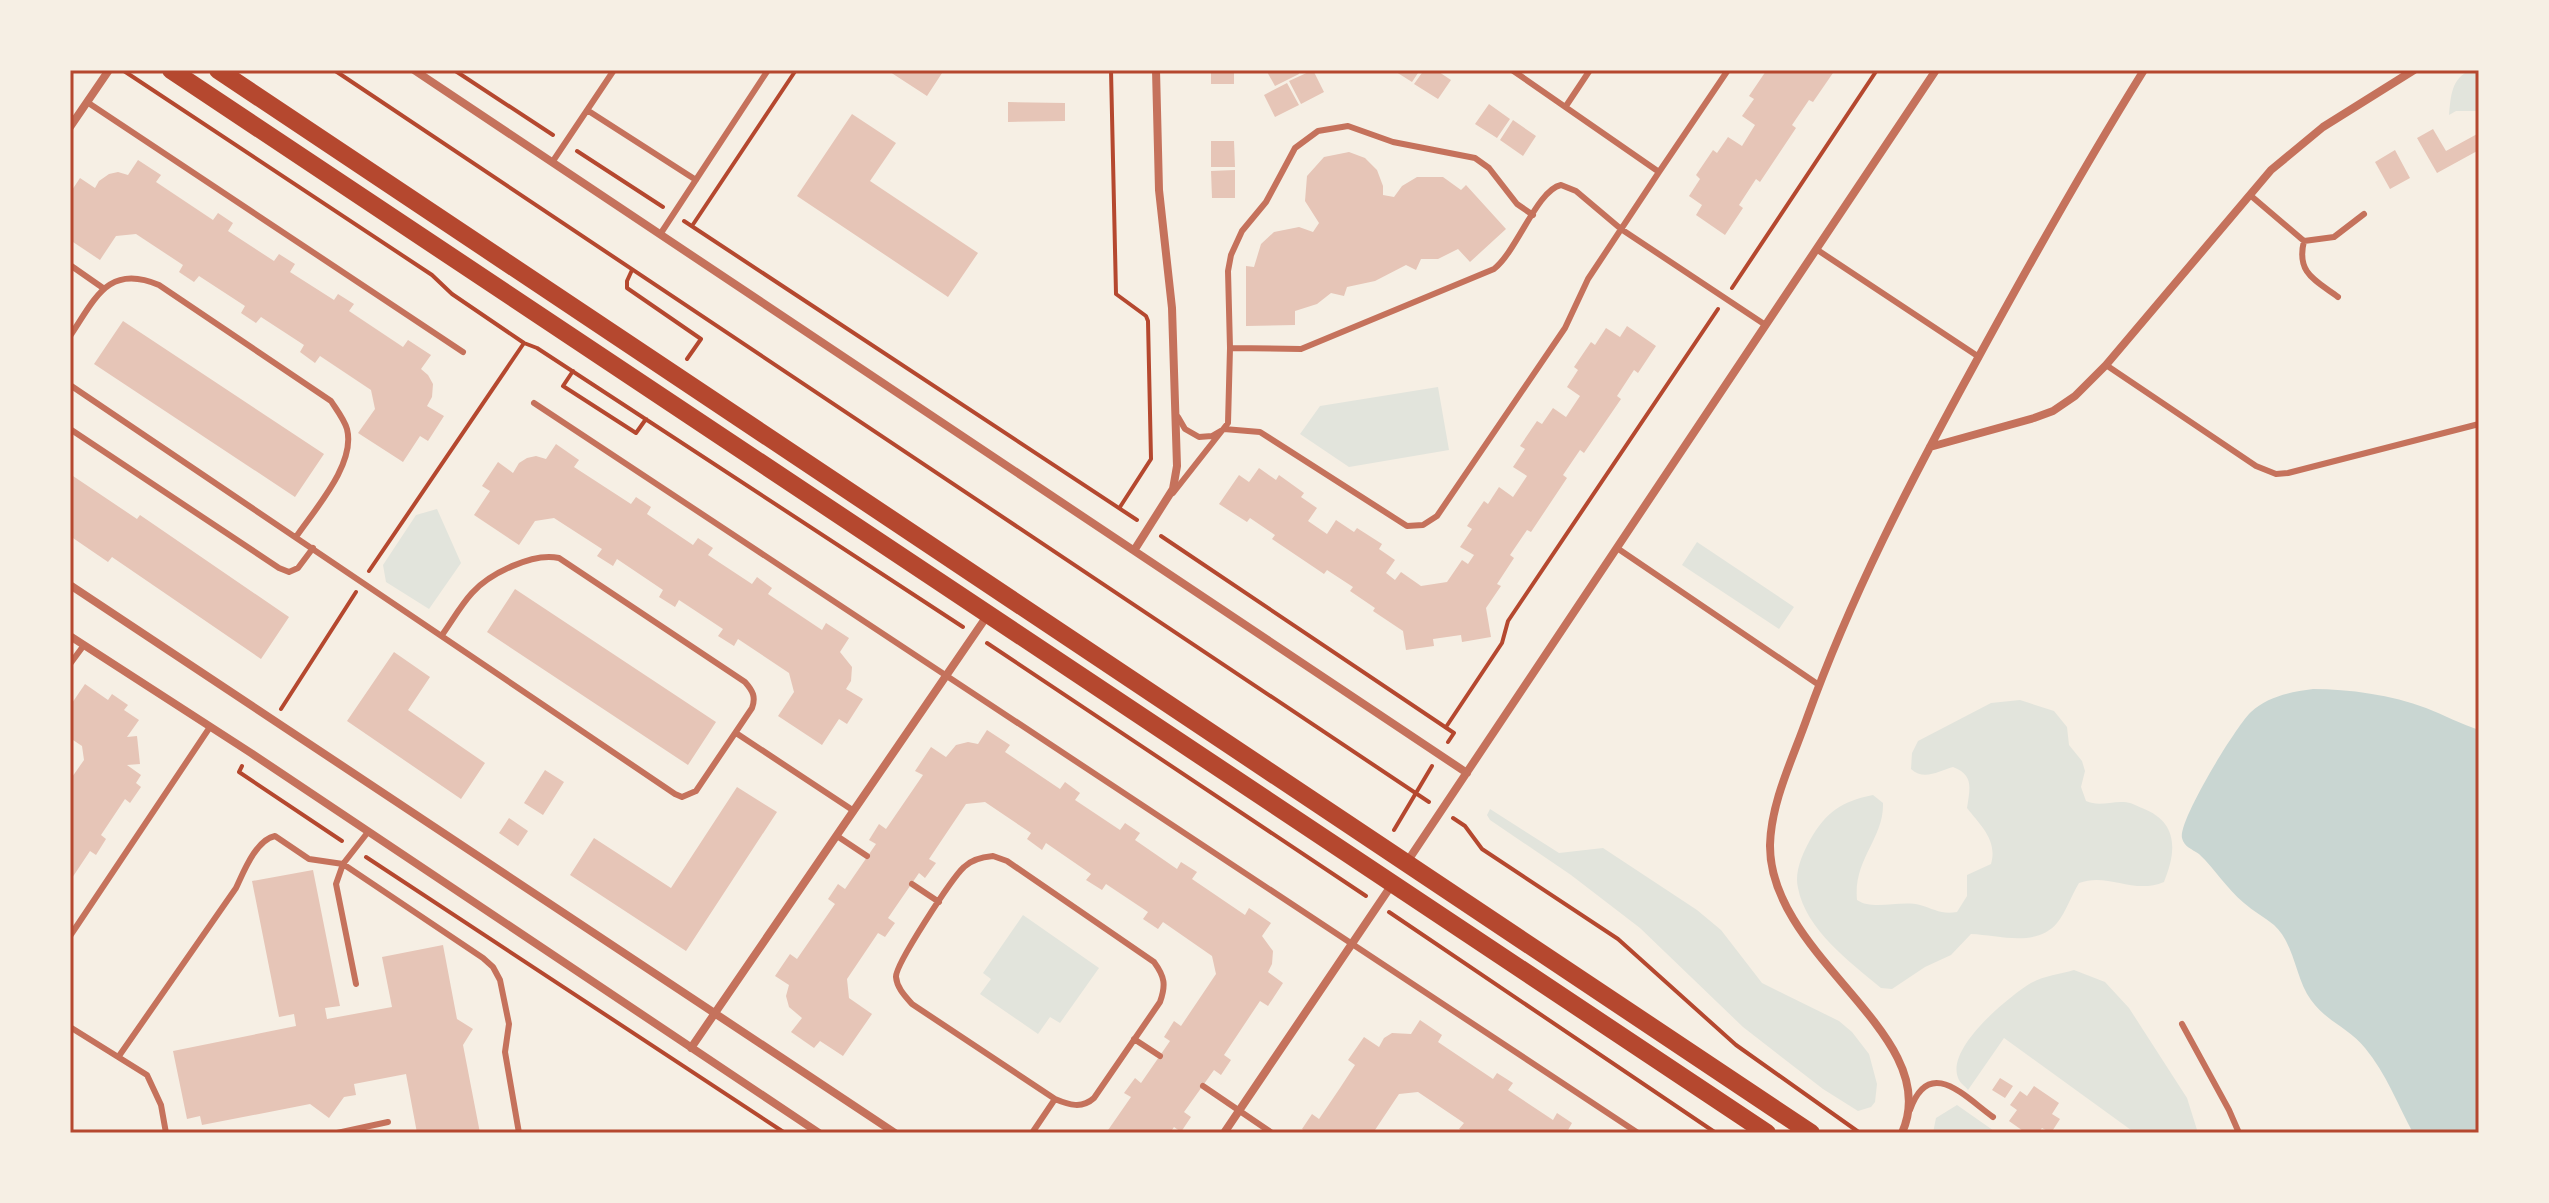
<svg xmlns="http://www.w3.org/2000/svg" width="2549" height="1203" font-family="'Alegreya Sans',sans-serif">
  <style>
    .green { fill: #e2e4dc }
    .water { fill: #c9d6d2 }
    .building { fill: #e6c5b7 }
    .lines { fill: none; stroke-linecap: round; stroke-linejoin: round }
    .path { stroke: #b5482f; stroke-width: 4 }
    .service { stroke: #c5725c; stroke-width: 6 }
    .minor { stroke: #c5725c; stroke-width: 8 }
    .primary { stroke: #b5482f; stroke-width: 18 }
    .neatline { fill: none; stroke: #b5482f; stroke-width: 3 }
  </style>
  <rect width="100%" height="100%" fill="#f6efe4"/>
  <path class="green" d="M2471 70H2479V111H2456L2449 115C2451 96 2451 78 2471 70Z
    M1438 387 1449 450 1349 467 1300 434 1320 406Z
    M437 509 461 563 429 609 386 582 383 565 416 515Z
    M1697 542 1794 607 1779 629 1682 565Z
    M2020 700 2054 711 2067 727 2069 745 2082 761 2085 771 2081 787 2086 801C2099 807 2111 801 2124 802 2130 802 2137 806 2142 808 2178 822 2177 850 2164 882 2133 895 2108 872 2079 883 2071 896 2066 912 2057 923 2036 948 1999 935 1971 934L1951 955 1925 967 1892 989 1881 988C1850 962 1806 930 1798 888 1794 872 1803 853 1810 840 1826 812 1842 801 1873 795L1883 803C1884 839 1853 859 1857 900 1873 911 1900 900 1920 905 1934 909 1942 915 1957 912L1967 896V875L1991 864C1998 840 1980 825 1967 808 1970 788 1974 775 1953 767 1939 771 1924 781 1911 769L1912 753 1918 741 1991 703Z
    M1490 809 1559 853 1603 848 1697 910 1721 930 1762 983 1839 1021 1852 1032 1869 1054 1877 1084 1875 1102 1871 1107 1858 1111 1823 1089 1743 1027 1640 928 1571 875 1490 820 1487 815Z
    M1023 915 1099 968 1060 1023 1050 1017 1038 1034 980 994 991 979 983 973Z
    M2074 970 2105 982 2129 1008 2187 1098 2198 1133H2130L2131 1130 2004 1038 1968 1090C1965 1086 1961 1084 1959 1080 1943 1050 2008 997 2031 983 2043 976 2060 974 2074 970Z
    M1957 1105 1997 1133H1933L1936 1118Z"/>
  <path class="water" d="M2313 689C2349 689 2392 695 2426 708 2444 715 2461 724 2479 730V1133H2413C2398 1105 2386 1073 2365 1048 2349 1028 2327 1022 2311 1000 2295 978 2295 944 2274 925 2264 917 2253 911 2244 903 2227 889 2215 869 2199 854 2192 849 2184 847 2182 838 2178 821 2236 726 2251 712 2268 696 2291 692 2313 689Z"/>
  <path class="building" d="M887 70H944L927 96Z
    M1211 70H1234V84H1211Z
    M1266 70H1298L1299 74 1275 86Z
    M1313 70 1324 92 1301 104 1289 81Z
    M1393 70H1420L1412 82Z
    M1424 70H1436L1451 80 1438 99 1414 84Z
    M1773 70H1835L1813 102 1809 100 1792 125 1796 128 1760 182 1756 179 1739 205 1743 208 1725 235 1696 215 1702 205 1689 196 1700 179 1696 175 1713 150 1717 153 1728 137 1742 146 1755 125 1742 116 1754 99 1749 96 1766 71 1770 73Z
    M1287 83 1299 105 1275 117 1264 95Z
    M1008 102 1065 103V121L1008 122Z
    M1489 104 1510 119 1497 138 1475 124Z
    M852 114 896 143 870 181 978 253 948 297 797 196Z
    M1513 120 1536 136 1523 156 1500 140Z
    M2433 129 2446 151 2479 133V150L2437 173 2417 138Z
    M1211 141H1234L1235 167H1211Z
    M2395 150 2410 178 2390 189 2375 162Z
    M1349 152 1365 158 1377 170 1383 186V195L1394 197 1402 186 1417 177H1443L1461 190 1466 185 1506 229 1470 262 1458 249 1438 259H1421L1416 270 1406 265 1375 281 1347 287 1344 296 1331 293 1317 304 1295 311V325L1246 326V266L1254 267 1261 244 1274 232 1299 227 1313 232 1319 223 1305 201 1307 176 1324 157Z
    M138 160 161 175 156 182 213 220 218 213 233 223 228 231 274 261 279 254 295 264 290 272 334 300 338 294 354 304 349 311 403 347 408 340 431 355 421 369 428 375 433 384 432 397 427 406 444 416 428 441 420 436 403 462 358 433 375 409 371 390 320 356 315 363 300 352 304 345 261 317 256 323 241 313 245 306 199 276 194 282 179 272 183 265 136 234 116 236 100 260 70 240V193L80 178 95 188 99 181 109 174 118 172 128 175Z
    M1235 170V198H1212L1211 171Z
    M123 321 324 454 295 497 94 364Z
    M1627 326 1656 346 1638 373 1634 370 1617 396 1621 399 1584 453 1580 450 1563 475 1567 478 1531 532 1527 530 1510 555 1514 558 1497 584 1501 586 1486 608 1491 637 1462 642 1461 635 1433 639 1434 646 1406 650 1403 631 1373 611 1375 608 1350 591 1353 587 1327 570 1324 574 1272 539 1275 535 1250 518 1247 522 1219 504 1239 475 1249 482 1259 468 1276 480 1279 475 1304 493 1301 497 1317 508 1308 521 1327 534 1336 520 1354 532 1357 528 1382 544 1379 549 1395 560 1386 573 1395 580 1401 572 1421 586 1447 582 1462 560 1468 564 1474 555 1460 547 1472 529 1467 526 1484 501 1488 504 1499 487 1513 497 1527 476 1513 467 1525 449 1520 446 1537 421 1542 424 1553 408 1566 417 1580 396 1567 387 1578 370 1574 367 1591 342 1595 345 1606 328 1620 337Z
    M556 444 579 460 574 467 631 504 636 497 651 507 647 514 693 545 698 538 713 548 708 555 752 584 757 577 772 588 768 594 822 630 826 623 849 638 840 652 852 667 851 681 846 689 863 699 847 724 839 719 822 745 778 716 794 692 789 673 738 639 734 646 718 636 723 629 679 600 675 607 659 597 663 590 617 559 613 566 597 556 602 549 554 518 535 521 519 545 474 515 490 491 482 486 498 462 513 473 519 463 527 458 536 456 546 459Z
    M70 474 137 519 140 515 289 617 261 659 112 557 108 562 70 536Z
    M515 589 716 722 688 765 487 632Z
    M394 652 430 677 408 710 485 763 461 799 347 721Z
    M85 684 108 700 112 694 128 705 124 710 139 720 127 737 137 736 140 764 127 765 141 775 136 783 141 787 130 803 125 799 101 835 106 839 96 855 90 851 70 881V780L84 760 82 746 70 738V706Z
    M987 730 1010 745 1005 752 1060 789 1065 782 1080 793 1075 800 1120 830 1125 823 1140 833 1135 840 1177 869 1181 862 1197 872 1192 879 1245 915 1249 908 1271 923 1262 936 1273 951 1272 964 1268 972 1283 983 1268 1006 1260 1001 1224 1055 1231 1060 1221 1075 1214 1070 1184 1112 1191 1117 1181 1132 1174 1127 1170 1133H1106L1131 1097 1124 1093 1135 1078 1141 1083 1170 1041 1164 1037 1174 1021 1181 1026 1216 974 1212 956 1163 922 1158 929 1143 919 1148 912 1106 884 1102 890 1086 880 1091 874 1046 843 1042 850 1027 839 1031 833 985 802 966 804 929 859 936 863 925 878 919 873 888 918 895 923 885 937 878 933 847 979 849 998 872 1014 843 1056 820 1041 814 1048 791 1032 802 1018 789 1007 786 996 789 985 775 976 790 954 797 959 835 904 828 899 838 884 845 889 876 844 869 840 879 824 886 829 923 775 915 771 931 747 946 757 956 745 968 742 978 744Z
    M545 770 564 782 543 815 524 803Z
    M737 787 777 812 686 951 570 875 594 838 671 888Z
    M509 818 528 831 518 846 499 833Z
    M313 870 340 1006 325 1008 327 1019 392 1007 382 957 443 945 457 1019 473 1029 463 1045 480 1133H417L406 1074 354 1084 356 1095 344 1097 329 1118 310 1104 202 1125 200 1116 187 1119 173 1051 296 1026 294 1014 279 1017 252 881Z
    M1420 1020 1442 1035 1438 1042 1493 1079 1497 1073 1513 1083 1508 1090 1553 1120 1557 1113 1572 1123 1568 1130 1572 1133H1465L1459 1129 1464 1123 1418 1092 1399 1094 1373 1133H1307L1302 1129 1312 1114 1319 1119 1340 1088 1355 1065 1348 1060 1364 1037 1379 1047 1384 1038 1392 1033 1411 1034Z
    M2000 1078 2013 1086 2005 1098 1992 1090Z
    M2034 1086 2059 1103 2052 1114 2060 1119 2051 1133 2042 1128 2038 1133H2026L2009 1121 2017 1110 2010 1105 2020 1091 2027 1096Z"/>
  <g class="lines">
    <path class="path" d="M334 70 1429 802
      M454 70 553 135
      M1111 70 1116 294 1146 316 1148 321 1151 459 1120 507
      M124 71 432 275 452 294 524 343 537 348 963 627
      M577 151 663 207
      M684 221 1137 520
      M692 226 796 70
      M632 270 627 281V288L701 339 687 359
      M1732 288 1877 70
      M573 371 563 386 636 433 646 419
      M1161 536 1454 733 1448 742
      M369 571 524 343
      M987 643 1366 896
      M281 709 356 592
      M1446 727 1502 643 1508 621 1718 309
      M242 766 239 772 342 841
      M1453 818 1465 826 1482 849 1618 939 1736 1045 1860 1133
      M1394 830 1432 766
      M366 857 785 1133
      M1389 912 1716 1133"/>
    <path class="service" d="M87 102 463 352
      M1566 106 1590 70
      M587 110 696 180
      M553 161 614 70
      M1659 172 1728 70
      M2250 195 2304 241C2296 273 2315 280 2338 297
      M1533 215 1517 204 1489 168 1475 158 1393 142 1348 126 1318 131 1295 148 1266 202 1242 231 1231 255 1228 271 1230 348 1301 349 1494 269C1517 251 1537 190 1561 185L1576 191 1621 229 1764 324
      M661 233 768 70
      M2304 241 2334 237 2364 214
      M1816 249 1979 357
      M70 265 103 288
      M70 336C95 299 108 263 159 285L331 401C336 409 344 419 347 429 356 464 315 509 296 537
      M2106 365 2256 466 2276 474 2288 473 2479 424
      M70 385 675 794 682 797 696 791 752 708C756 697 753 691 745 682L559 558C533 552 489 574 472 593 461 605 452 621 442 635
      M534 403 1638 1133
      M1178 417 1185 429 1199 437 1212 436 1224 429 1260 432 1407 526 1423 525 1437 516 1565 328 1588 279 1659 172 1512 70
      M70 429 279 568 289 572 298 568 313 548
      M1173 493 1228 423 1230 348
      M1617 548 1819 685
      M70 664 84 645
      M736 733 854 811
      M837 836 867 856
      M993 856 1007 861 1154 962C1165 977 1166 985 1160 1002L1094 1098C1082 1109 1069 1105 1055 1099L912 1004C905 996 897 988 896 977 895 965 952 878 964 867 972 859 982 857 993 856Z
      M912 884 939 902
      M70 936 210 727
      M356 984 336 884 343 864 368 832
      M2182 1024 2229 1110 2239 1133
      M70 1027 147 1075 161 1105 166 1133
      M1134 1039 1160 1056
      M119 1056 236 888C244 871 256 840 275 836L309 859 343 864 483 958 493 967 500 980 509 1024 505 1052 519 1133
      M1203 1086 1272 1133
      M1910 1110C1929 1056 1964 1096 1993 1117
      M337 1133 388 1122
      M1032 1133 1055 1099"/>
    <path class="minor" d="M414 70 1467 773
      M70 127 109 70
      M1930 447 2034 418 2053 411 2075 396 2106 365 2271 170 2323 127 2414 70
      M1135 549 1173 489 1177 466 1172 308 1159 190 1156 70
      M70 585 895 1133
      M70 636 251 753 819 1133
      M1407 862 1936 70
      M691 1048 987 616
      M1224 1133 1393 883
      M1902 1133C1946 1035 1769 958 1770 845 1771 802 1793 758 1807 718 1851 596 1910 482 1972 369 2027 268 2083 168 2144 70"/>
    <path class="primary" d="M171 70 1767 1133
      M218 70 1811 1133"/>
  </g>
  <rect width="2549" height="1203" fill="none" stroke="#f6efe4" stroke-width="144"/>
  <rect x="72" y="72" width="2405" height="1059" class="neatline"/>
</svg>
